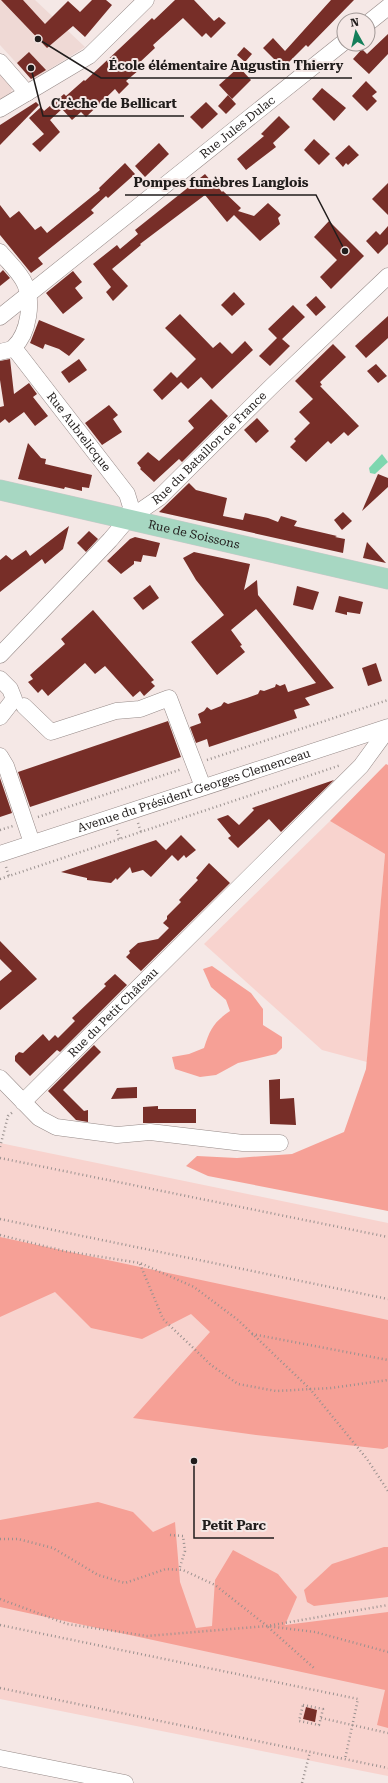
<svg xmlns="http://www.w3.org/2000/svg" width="388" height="1783" font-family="'Roboto Serif',serif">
	<rect width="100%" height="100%" fill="#f5e8e6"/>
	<!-- built -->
	<g fill="#efd9d5">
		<polygon points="0,0 35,0 85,47 32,80 0,45"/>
		<polygon points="0,75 12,88 11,93 0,100"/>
	</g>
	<!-- green -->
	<g fill="#f8d3ce">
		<polygon points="330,821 385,854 367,1062 322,1050 204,944"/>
		<polygon points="0,1143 388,1223 388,1776 0,1699"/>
	</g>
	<!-- forest -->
	<g fill="#f6a096">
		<polygon points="386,764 388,765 388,1211 208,1176 186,1166 197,1156 237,1158 292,1154 344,1132 366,1069 385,854 330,821"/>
		<path d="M212,966L251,993L263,1009V1025L282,1037V1048L276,1054L238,1063L216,1075L200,1077L175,1069L172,1057L189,1054L204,1048C210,1029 214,1022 230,1011L226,1000L211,987L203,969Z"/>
		<polygon points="0,1237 388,1320 388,1447 383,1449 256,1435 133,1418 210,1332 191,1314 142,1339 91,1328 55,1292 0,1317"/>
		<polygon points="98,1502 133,1512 153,1532 175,1522 180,1582 196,1628 212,1626 215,1580 233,1550 278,1574 297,1597 285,1625 388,1612 388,1728 377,1725 385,1690 0,1607 0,1520"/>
		<polygon points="384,1547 388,1547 388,1597 314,1606 307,1602 304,1590 332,1564"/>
	</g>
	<!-- water -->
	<polygon fill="#7ed7af" points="382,454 388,462 375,474 370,473 369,468"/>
	<!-- building -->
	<g fill="#772e28">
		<polygon points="1,0 23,0 45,24 68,1 80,12 92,0 106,0 112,5 85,37 73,26 47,48"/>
		<polygon points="175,0 194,0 214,21 219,17 226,23 211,38 206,33 202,37 183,18 153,45 155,48 139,63 136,67 139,70 126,81 129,84 119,94 115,89 86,117 81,112 72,120 62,109 50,120 60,132 40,152 32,144 44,134 29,118 41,107 44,111 64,94 66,96 84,80 85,81 152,18 154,20"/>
		<polygon points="331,0 354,0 308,47 306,45 283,68 263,48 273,38 285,51"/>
		<polygon points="388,34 388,54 369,74 353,59 362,49 367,54"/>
		<polygon points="244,47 252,54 245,62 237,55"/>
		<polygon points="29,52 46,70 31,79 17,63"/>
		<polygon points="239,67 251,80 232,99 219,85"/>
		<polygon points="366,81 377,92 372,96 377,101 367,111 352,96"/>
		<polygon points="322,88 346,108 334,121 312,99"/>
		<polygon points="228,95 236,104 226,114 218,106"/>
		<polygon points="36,102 39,105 0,145 0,125"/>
		<polygon points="206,102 218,114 202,129 190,117"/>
		<polygon points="279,116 290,127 273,143 276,147 246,170 237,159 264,136 261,134"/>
		<polygon points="314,139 330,154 319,165 304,150"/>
		<polygon points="159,143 169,154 145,177 135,166"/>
		<polygon points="349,145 359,155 348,165 346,163 343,167 335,158"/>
		<polygon points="125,163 135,174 108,198 106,196 91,210 94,213 38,258 43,264 31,273 0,235 0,205 10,218 19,211 35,230 41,226 47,233 100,190 99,188"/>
		<polygon points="205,174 217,188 218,187 222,192 223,191 241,208 238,211 254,216 268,203 281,215 278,218 280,224 260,241 234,215 227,222 205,195 140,244 141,245 112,269 128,286 113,301 106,292 111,287 93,264 117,245 120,249 138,234 135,230"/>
		<polygon points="388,183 388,215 372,199"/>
		<polygon points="329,221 364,256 331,289 320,277 337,260 314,237"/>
		<polygon points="388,226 388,244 378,254 366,241 376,231 380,235"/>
		<polygon points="3,270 10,278 0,286 0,273"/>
		<polygon points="73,271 82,282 75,288 83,298 63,314 46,293"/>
		<polygon points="234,292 245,304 232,316 221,305"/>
		<polygon points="316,296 326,307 316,316 306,305"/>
		<polygon points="293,305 305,317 282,339 290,346 270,366 259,356 277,338 268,329"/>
		<polygon points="180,314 213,348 220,342 232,354 245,341 253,350 212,389 201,377 188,389 181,382 162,400 153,390 171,372 177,378 196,359 165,328"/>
		<polygon points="388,316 388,338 366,358 355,346"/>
		<polygon points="39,320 85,339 69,356 59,349 45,344 43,349 30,343"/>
		<polygon points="333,344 346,357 320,382 322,385 320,386 359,426 348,436 344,432 331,444 328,441 306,462 290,447 296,441 294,439 310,423 299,412 313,399 295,381"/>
		<polygon points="10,359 14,394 29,383 37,394 33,397 48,416 35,426 24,412 9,423 5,419 0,423 0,407 4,406 0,380 0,361"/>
		<polygon points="79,359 87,370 69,383 61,372"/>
		<polygon points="376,364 387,376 378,383 367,371"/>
		<polygon points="211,399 228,416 182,462 179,459 154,482 140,469 141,468 137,463 148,452 159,461 194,428 188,421"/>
		<polygon points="109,405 118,415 113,419 122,432 102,445 85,423"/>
		<polygon points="257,418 269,431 256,443 244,430"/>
		<polygon points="28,443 41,458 46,459 45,464 92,475 89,488 82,487 82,491 65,487 64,489 18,479"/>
		<polygon points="378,474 388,478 388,487 362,511"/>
		<polygon points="189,483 196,490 227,498 223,516 243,520 245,513 268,518 278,522 281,516 297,521 294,526 337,536 335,537 345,539 343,553 159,512"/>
		<polygon points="343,512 352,521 342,530 334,520"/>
		<polygon points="69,526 63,549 45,564 42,559 0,592 0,560 6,555 12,560 26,550 30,556"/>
		<polygon points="89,531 98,539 86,552 77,543"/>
		<polygon points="135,537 160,543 156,557 143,555 141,562 134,561 134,564 121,574 107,561 130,539"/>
		<polygon points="367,542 386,563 363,558"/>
		<polygon points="194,552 250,564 244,590 257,580 258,595 334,688 305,698 310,705 294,710 297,718 209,747 207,739 196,743 190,727 201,723 198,714 204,711 207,707 211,710 221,706 224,702 228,704 247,698 258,694 260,690 264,691 275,687 276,684 280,686 285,684 288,692 316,683 256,609 231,630 242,645 240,646 245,652 217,675 191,642 224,615 196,580 183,558"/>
		<polygon points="150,585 159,598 143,610 133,598"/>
		<polygon points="297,586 319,592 313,610 293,605"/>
		<polygon points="339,596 363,602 360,614 347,612 347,615 335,612"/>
		<polygon points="93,610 154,680 151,682 155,686 144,696 140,691 133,697 105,666 95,674 85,663 48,696 42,689 38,693 28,682 33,679 30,675 65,644 61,639"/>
		<polygon points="376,663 382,681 368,686 362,668"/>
		<polygon points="168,721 181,757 30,807 18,772"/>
		<polygon points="0,778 12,813 0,817"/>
		<polygon points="334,780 281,832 269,819 238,848 228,838 231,836 217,819 228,815 239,825 254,810 252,808"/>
		<polygon points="181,835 196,850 186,858 184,855 178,861 172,855 151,877 143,870 132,873 130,867 117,880 116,878 111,883 87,880 87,878 61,872 156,840 166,850"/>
		<polygon points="209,863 230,883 141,971 126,957 130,953 129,951 138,943 158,939 169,928 163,923 167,919 167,916 181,902 179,900 198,880 196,878"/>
		<polygon points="0,941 37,979 0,1010 0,981 12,971 0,959"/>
		<polygon points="115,974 127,985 60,1052 57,1050 30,1076 15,1061 15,1056 19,1052 23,1053 43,1034 49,1041 55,1035 58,1038 75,1021 72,1018 106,986 104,984"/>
		<polygon points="94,1045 101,1052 63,1090 84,1111 88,1110 88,1122 76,1120 48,1091"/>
		<polygon points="280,1079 280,1099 294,1098 296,1125 270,1124 269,1080"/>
		<polygon points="137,1087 137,1098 111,1099 117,1088"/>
		<polygon points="158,1106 158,1109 196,1109 196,1123 143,1123 143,1107"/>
		<polygon points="306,1707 317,1710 315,1722 303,1719"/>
	</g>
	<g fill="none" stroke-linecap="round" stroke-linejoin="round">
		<defs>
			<g id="minor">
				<polyline points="368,23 388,7"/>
				<polyline points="0,62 27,93"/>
				<polyline points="0,109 89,56 146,0"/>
				<path d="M0,252C8,262 20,272 25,284C33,301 29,333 14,347C11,350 4,351 0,352"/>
				<path id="s1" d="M0,317L344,42"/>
				<path id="s2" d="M14,348L127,494L131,507L127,520"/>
				<path id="s3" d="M0,655L110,540L127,520L159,498L272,386L388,276"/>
				<polyline points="0,679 10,689 14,699 0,717"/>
				<polyline points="24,706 51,732 116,711 140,709 169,698 203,787"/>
				<polyline points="0,756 6,766 32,843"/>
				<path id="s4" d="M0,854L388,727"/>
				<polyline points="0,1078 39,1118 56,1127 117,1135 150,1132 243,1143 280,1143"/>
				<path id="s5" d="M23,1102L361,766L388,729"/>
				<polyline points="0,1758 125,1783"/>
			</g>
			<g id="major">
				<path id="s6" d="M0,490L388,579"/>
			</g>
		</defs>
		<!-- minor casing -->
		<use href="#minor" stroke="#968a88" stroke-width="17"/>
		<!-- major casing -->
		<use href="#major" stroke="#cac9c9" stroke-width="21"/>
		<!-- path -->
		<g stroke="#9a918f" stroke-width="2.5" stroke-dasharray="1 3" stroke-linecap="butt">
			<polyline points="207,760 388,700"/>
			<polyline points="38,817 182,769"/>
			<polyline points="138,823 141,832"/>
			<polyline points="0,830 13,826"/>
			<polyline points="117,830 120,839"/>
			<polyline points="6,867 9,876"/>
			<polyline points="0,879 341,765"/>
			<polyline points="0,1147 8,1116 14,1111"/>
			<polyline points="0,1158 388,1237"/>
			<polyline points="0,1219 388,1299"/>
			<polyline points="0,1235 64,1251 140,1263 194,1287 238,1320 310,1389 367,1459 388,1491"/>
			<polyline points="140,1264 163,1319 211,1365 238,1384 276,1391 331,1388 388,1380"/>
			<polyline points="252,1334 388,1360"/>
			<polyline points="170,1535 183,1536 185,1551 179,1570"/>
			<polyline points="0,1539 18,1539 53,1548 98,1575 125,1583 166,1569 183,1570 215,1585 267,1626 315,1632 388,1652"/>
			<polyline points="0,1599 67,1624 147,1636 267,1626 388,1605"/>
			<polyline points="0,1625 358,1699 345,1759"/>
			<polyline points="268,1627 314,1668"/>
			<polyline points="0,1688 388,1768"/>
			<polygon points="303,1705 323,1709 319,1725 299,1721"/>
			<polyline points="321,1718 388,1733"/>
			<polyline points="302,1783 310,1752"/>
		</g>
		<!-- minor -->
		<use href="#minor" stroke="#fff" stroke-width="16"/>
		<!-- major -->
		<use href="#major" stroke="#a7d7c2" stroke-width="20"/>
	</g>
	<g text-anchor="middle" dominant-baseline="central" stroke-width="4" stroke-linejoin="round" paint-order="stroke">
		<!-- street labels -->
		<g font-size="12" fill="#211d1c" stroke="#f5e8e6">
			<text stroke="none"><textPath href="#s1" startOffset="304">Rue Jules Dulac</textPath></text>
			<text stroke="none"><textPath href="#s2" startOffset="106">Rue Aubrelicque</textPath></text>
			<text stroke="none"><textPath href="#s3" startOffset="295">Rue du Bataillon de France</textPath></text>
			<text stroke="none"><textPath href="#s6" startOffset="199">Rue de Soissons</textPath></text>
			<text stroke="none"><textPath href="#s4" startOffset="204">Avenue du Président Georges Clemenceau</textPath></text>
			<text stroke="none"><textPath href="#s5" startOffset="127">Rue du Petit Château</textPath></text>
		</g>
	</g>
	<!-- callouts -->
	<path fill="none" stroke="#211d1c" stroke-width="1.5" d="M38 39L101 78H352M31 68L43 116H184M345 251L316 195H125M194 1461L194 1538H274"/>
	<g fill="#211d1c" stroke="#f5e8e6" stroke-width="1.5">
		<circle cx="38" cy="39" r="4"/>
		<circle cx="31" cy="68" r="4"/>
		<circle cx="345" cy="251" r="4"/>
		<circle cx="194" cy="1461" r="4"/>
	</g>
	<g font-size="13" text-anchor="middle" font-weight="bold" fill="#211d1c" stroke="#f5e8e6" stroke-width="4" stroke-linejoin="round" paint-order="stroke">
		<text x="226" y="70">École élémentaire Augustin Thierry</text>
		<text x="114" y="108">Crèche de Bellicart</text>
		<text x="221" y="187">Pompes funèbres Langlois</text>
		<text x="234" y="1530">Petit Parc</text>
	</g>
	<!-- north arrow -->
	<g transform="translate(356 32) rotate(352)"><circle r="19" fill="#f5e8e6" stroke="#a09795"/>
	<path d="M0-3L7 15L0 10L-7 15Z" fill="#147f5a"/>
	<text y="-6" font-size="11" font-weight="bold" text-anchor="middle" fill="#211d1c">N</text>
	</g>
</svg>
